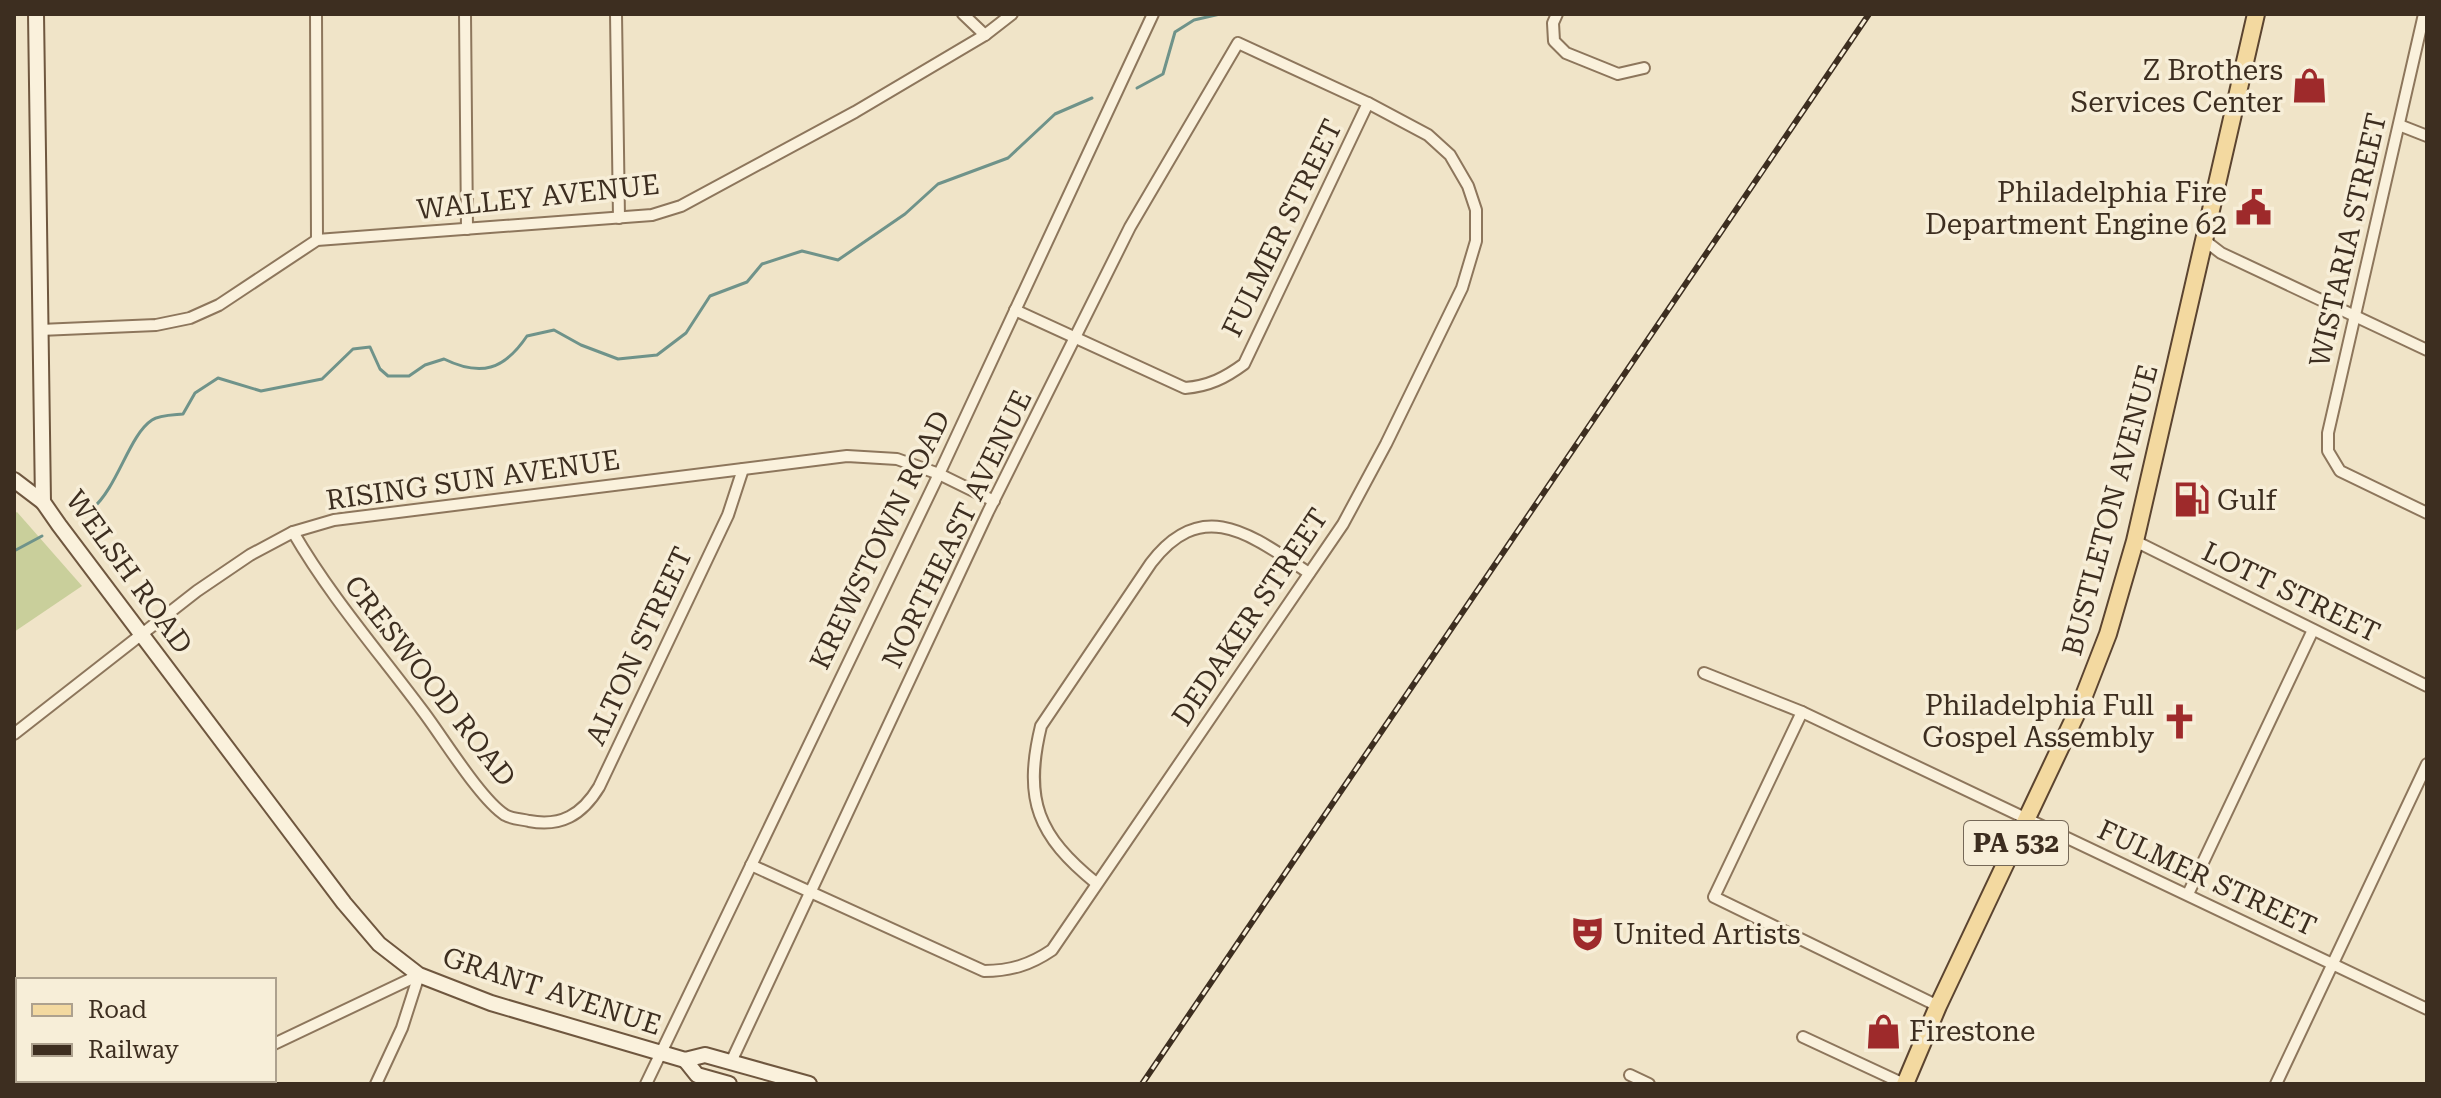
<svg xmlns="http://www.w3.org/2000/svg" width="2441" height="1098" font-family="'Roboto Serif',serif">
	<rect width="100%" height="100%" fill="#f0e4c8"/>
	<!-- green -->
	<polygon fill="#c9cf9b" points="17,512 82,586 14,632 14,514"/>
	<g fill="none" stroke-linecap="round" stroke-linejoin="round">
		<!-- stream -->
		<g stroke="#6f938a" stroke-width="3">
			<polyline points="1137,88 1163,74 1175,32 1194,20 1220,14"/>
			<path d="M92,509C118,487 129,435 152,420C159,415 173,415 183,414L195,393L218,378L261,391L322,379L353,349L370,347L380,369L388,376H409L425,365L444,359C481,377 504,370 527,336L554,330L581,345L618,359L657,355L686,333L710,296L747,282L762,264L802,251L838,260L905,214L938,184L1008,158L1055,114L1092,98"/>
			<polyline points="14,551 42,536"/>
		</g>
		<defs>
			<g id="street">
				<polyline points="316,14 317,240"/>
				<polyline points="465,14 467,229"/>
				<polyline points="616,14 619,218"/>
				<polyline points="963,14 985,35"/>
				<polyline points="1557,14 1553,23 1554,41 1566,53 1618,74 1644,68"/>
				<polyline points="2424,14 2328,433 2328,451 2340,471 2427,513"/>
				<polyline points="2399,125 2427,136"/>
				<polyline points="2204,240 2221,253 2427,350"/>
				<path d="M1015,310L1185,388C1209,386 1225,378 1244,364L1368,103"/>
				<polyline points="40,330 156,325 190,318 219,305 317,240 652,215 681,206 855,112 985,35 1012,14"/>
				<path d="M293,532C330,596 378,651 422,710C442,736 480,799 505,815C512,819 521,819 529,821C561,827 582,815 599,787L728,515L743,469"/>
				<polyline points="2135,541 2427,686"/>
				<polyline points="1704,673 1802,712 2427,1009"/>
				<polyline points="1802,712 1714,897 1938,1006"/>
				<polyline points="14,734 197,591 250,555 293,532 334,520 847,456 897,459 939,474 994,501"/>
				<path d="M1096,883C1038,836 1023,800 1041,726L1151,563C1203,495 1252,536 1309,573"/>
				<polyline points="2188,894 2313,630"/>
				<polyline points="1803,1037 1904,1084"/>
				<polyline points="274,1044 419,975"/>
				<path d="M731,1062L988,512L1130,227L1238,43L1368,103L1428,135L1450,155L1468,186L1476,210V241L1462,288L1386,444L1343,524L1052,950C1030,965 1010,971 984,971L751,865"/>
				<polyline points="1630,1075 1649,1084"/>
				<polyline points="197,1084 205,1080"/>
				<polyline points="376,1084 402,1028 419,975"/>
				<polyline points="646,1084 939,474 1153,14"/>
				<polyline points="2276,1084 2427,764"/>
			</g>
			<g id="secondary">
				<polyline points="36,14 43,502 59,525 344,903 379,944 419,975 491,1003 685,1060 705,1055 809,1084"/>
				<polyline points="14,480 43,502"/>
				<polyline points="685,1060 697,1075 729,1084"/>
			</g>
			<polyline id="primary" points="1905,1084 1938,1006 2080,706 2108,634 2135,541 2256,14"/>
		</defs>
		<!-- street casing -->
		<use href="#street" stroke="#8d765c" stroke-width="14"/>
		<!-- secondary casing -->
		<use href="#secondary" stroke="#6f573f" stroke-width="18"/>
		<!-- primary casing -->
		<use href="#primary" stroke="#5b4430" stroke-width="20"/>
		<!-- street -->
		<use href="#street" stroke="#faf1dc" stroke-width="10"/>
		<!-- secondary -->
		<use href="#secondary" stroke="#faf1dc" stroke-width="14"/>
		<!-- primary -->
		<use href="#primary" stroke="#f3d9a0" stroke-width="16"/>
		<defs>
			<polyline id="rail" points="1142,1084 1869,14"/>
		</defs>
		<!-- rail casing -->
		<use href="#rail" stroke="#3d2e20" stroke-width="6"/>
		<!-- rail -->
		<use href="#rail" stroke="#f7eed8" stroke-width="3" stroke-dasharray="9" stroke-linecap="butt"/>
	</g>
	<!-- icons -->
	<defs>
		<symbol id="shop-bare" viewBox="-9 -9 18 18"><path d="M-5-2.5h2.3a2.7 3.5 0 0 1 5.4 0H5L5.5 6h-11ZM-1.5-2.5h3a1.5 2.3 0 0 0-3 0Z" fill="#9e2a2b" stroke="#f7eed8" stroke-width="2.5" paint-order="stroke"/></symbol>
		<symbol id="civic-bare" viewBox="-9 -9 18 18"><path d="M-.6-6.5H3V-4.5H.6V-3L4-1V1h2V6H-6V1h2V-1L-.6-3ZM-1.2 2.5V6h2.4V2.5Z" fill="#9e2a2b" stroke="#f7eed8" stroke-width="2.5" paint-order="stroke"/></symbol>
		<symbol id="fuel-bare" viewBox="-9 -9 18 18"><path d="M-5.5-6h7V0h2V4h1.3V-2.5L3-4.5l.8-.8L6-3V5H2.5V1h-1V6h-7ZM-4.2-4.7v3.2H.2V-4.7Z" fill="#9e2a2b" stroke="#f7eed8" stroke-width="2.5" paint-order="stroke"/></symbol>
		<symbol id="church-bare" viewBox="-9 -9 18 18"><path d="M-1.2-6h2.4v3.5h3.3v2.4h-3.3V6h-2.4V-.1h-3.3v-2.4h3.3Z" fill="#9e2a2b" stroke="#f7eed8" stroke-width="2.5" paint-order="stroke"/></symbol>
		<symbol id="theatre-bare" viewBox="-9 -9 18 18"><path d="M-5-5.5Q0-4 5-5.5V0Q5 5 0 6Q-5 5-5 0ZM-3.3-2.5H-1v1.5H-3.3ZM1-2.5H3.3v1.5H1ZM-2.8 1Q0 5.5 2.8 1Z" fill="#9e2a2b" stroke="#f7eed8" stroke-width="2.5" paint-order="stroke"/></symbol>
	</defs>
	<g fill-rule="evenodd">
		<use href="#shop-bare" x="2284" y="60" width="51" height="51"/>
		<use href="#civic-bare" x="2228" y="182" width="51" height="51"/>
		<use href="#fuel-bare" x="2166" y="474" width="51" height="51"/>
		<use href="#church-bare" x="2154" y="696" width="51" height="51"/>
		<use href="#theatre-bare" x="1562" y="908" width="51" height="51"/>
		<use href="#shop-bare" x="1858" y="1006" width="51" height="51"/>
	</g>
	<g text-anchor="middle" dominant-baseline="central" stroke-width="7" stroke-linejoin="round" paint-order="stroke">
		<!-- shield labels -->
		<rect fill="#f7eed8" stroke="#756857" stroke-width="2" x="1964" y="821" width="104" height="44" rx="6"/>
		<g font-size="26" font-weight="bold" fill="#3d2e20">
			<text x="2016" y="843">PA 532</text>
		</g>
		<!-- poi labels -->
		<g font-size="28" fill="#3d2e20" stroke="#f7eed8" text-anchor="end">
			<text x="2283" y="70">Z Brothers<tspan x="2283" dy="32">Services Center</tspan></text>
			<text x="2227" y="192">Philadelphia Fire<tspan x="2227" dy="32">Department Engine 62</tspan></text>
			<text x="2217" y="500" text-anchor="start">Gulf</text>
			<text x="2154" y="705">Philadelphia Full<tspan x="2154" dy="32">Gospel Assembly</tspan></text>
			<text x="1613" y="934" text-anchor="start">United Artists</text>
			<text x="1909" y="1031" text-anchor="start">Firestone</text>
		</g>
		<!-- street labels -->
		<g font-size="28" fill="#3d2e20" stroke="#f7eed8">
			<text transform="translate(538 197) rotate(-6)">WALLEY AVENUE</text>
			<text transform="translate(1282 228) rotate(-64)">FULMER STREET</text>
			<text transform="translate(2348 240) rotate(-77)">WISTARIA STREET</text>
			<text transform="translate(473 480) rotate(-8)">RISING SUN AVENUE</text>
			<text transform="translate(2110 510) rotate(-75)">BUSTLETON AVENUE</text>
			<text transform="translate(957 529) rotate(-64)">NORTHEAST AVENUE</text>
			<text transform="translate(880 540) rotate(-64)">KREWSTOWN ROAD</text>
			<text transform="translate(129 572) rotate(54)">WELSH ROAD</text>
			<text transform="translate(2291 592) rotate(26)">LOTT STREET</text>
			<text transform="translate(1250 617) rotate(-56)">DEDAKER STREET</text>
			<text transform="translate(639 646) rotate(-65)">ALTON STREET</text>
			<text transform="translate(430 681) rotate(52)">CRESWOOD ROAD</text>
			<text transform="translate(2207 878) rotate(25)">FULMER STREET</text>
			<text transform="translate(552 991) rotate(18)">GRANT AVENUE</text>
		</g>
	</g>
	<!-- border -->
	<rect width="2441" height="1098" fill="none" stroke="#3d2e20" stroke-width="32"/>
	<!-- legend -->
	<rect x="16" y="978" width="260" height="104" fill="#f7eed8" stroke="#ada18e" stroke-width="2"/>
	<rect x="32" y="1004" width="40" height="12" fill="#f3d9a0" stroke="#ada18e" stroke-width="2"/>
	<text x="88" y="1018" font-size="24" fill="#3d2e20">Road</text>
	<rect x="32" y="1044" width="40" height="12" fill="#3d2e20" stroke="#ada18e" stroke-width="2"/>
	<text x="88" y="1058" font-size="24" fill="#3d2e20">Railway</text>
</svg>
